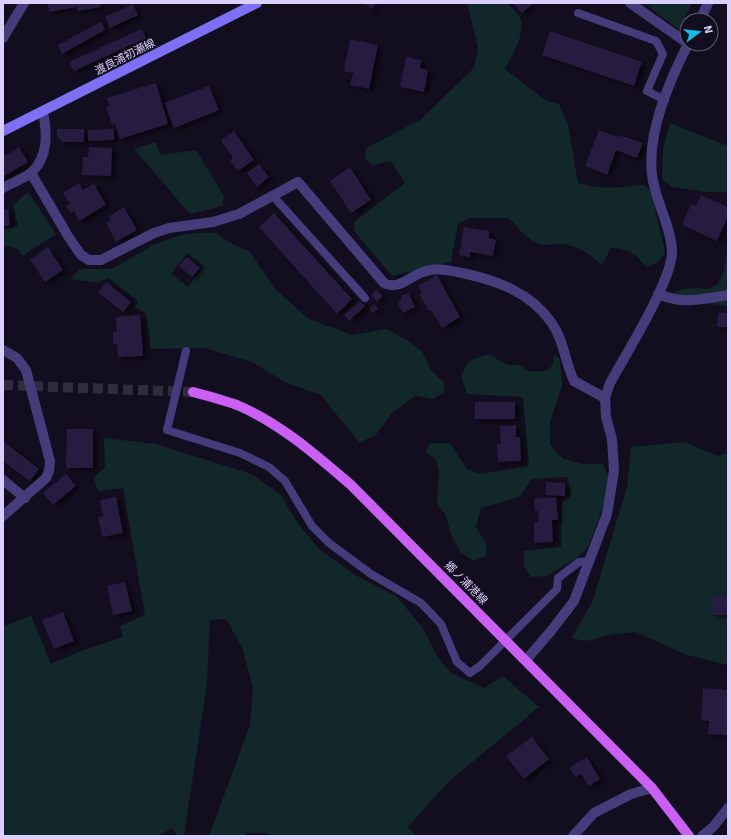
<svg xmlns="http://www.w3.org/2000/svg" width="731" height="839" font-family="Signika,'Noto Sans JP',sans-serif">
	<defs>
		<filter id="shadow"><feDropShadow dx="4.5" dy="2.5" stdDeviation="2" flood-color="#0009"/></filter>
	</defs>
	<rect width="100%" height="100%" fill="#130e1f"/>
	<!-- green -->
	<g fill="#122729" fill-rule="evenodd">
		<path d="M467,3H507C512,8 520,14 521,21C524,37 512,55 505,69L545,100L559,104L568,124L578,183C599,190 623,187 644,185L651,191L665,252L660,260L647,268C636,254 629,249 611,248L602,265C590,254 577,245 561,244C554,243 546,247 539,244C526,239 518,228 509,218H470L458,224L451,262L392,276L355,232L354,222L405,183L391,161L373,165L365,159L366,148L420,120L474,68L478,48Z"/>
		<polygon points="644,3 692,3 679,30"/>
		<polygon points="670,123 728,146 728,192 705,192 672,187 662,179 663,149"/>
		<polygon points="155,142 161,155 196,150 224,196 222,206 190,214 134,149"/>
		<polygon points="28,192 56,234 22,256 18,249 3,245 3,230 18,226 13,205"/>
		<path d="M198,233H216L234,245L249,251L276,290L309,319L352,335L387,329L408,341L422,351L430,369L444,383V392L433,399L415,396L392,413L375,436L359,442L321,395L285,382L252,362L205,348L151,349L146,313L135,307L138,301L109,278L97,283L70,279L80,269H112L153,245L180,235ZM187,253L204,266L188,287L171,274Z"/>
		<polygon points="728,244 728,306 710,304 700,297 684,296 673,292 690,288 709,289 718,284 724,271"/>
		<polygon points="488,354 508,365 519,365 528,371 546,371 553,365 554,354 560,359 562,386 550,422 550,445 563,459 584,464 603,464 608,475 605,502 588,547 577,558 547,576 531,577 524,567 524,551 561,547 562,502 571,496 568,477 532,479 519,497 481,508 476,527 486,543 487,555 474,561 460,552 451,534 445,514 437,503 439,470 435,458 425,452 431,443 450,443 467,469 481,474 529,466 523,397 467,394 461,375 469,361"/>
		<polygon points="104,438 156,444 251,474 280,494 299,525 319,549 355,575 396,596 422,627 437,656 451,673 484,688 503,676 539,707 448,782 408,827 416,836 275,836 263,833 247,833 244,836 209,836 250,725 253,688 242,647 226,619 210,620 207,684 184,835 177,836 172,828 158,836 3,836 3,627 31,615 51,664 78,652 123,637 120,626 145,615 123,488 98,491 94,478 105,467"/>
		<polygon points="685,442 717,456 728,453 728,665 687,655 636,632 613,634 585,641 572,638 593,600 627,487 631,447"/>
	</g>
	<!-- building -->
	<g fill="#261c3f" filter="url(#shadow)">
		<polygon points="48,3 100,3 101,7 77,11 77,7 49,12"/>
		<polygon points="364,3 376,3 372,9"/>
		<polygon points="513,3 534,3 522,13"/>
		<polygon points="133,4 138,15 110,28 105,17"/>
		<polygon points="101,22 105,30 62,54 58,45"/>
		<polygon points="142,29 146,38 74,71 69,62"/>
		<polygon points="550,31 642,62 634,86 542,55"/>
		<polygon points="350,39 378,45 369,89 350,85 353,73 344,71"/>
		<polygon points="406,57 421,60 420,68 428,70 424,92 400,87"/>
		<polygon points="156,83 168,124 120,139 115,124 112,125 106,107 110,106 107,98"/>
		<polygon points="209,86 219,110 174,128 165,103"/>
		<polygon points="57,129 84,129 84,142 62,142 57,136"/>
		<polygon points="114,129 114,140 88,141 88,130"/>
		<polygon points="599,130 618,137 619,135 643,143 637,158 616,150 607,175 585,166"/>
		<polygon points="234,131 254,160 238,171 230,160 233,158 221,140"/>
		<polygon points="19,147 28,162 3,177 3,157"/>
		<polygon points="89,147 112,148 111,176 82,175 83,157 88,157"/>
		<polygon points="259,164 269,177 257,187 247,173"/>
		<polygon points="350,167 371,200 351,213 330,181"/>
		<polygon points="79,183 83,190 94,184 106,205 79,221 74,211 71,213 66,206 70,204 63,193"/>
		<polygon points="701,195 728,207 728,216 717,241 682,225 691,204 696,206"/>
		<polygon points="124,207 137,230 116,242 106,223 111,220 109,216"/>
		<polygon points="8,209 10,225 3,226 3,210"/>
		<polygon points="274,213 352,299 337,314 259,227"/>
		<polygon points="464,227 489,231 489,238 496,240 493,256 470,252 470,257 459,255"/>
		<polygon points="48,247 63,270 45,282 30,260"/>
		<polygon points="187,257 200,268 192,277 179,266"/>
		<polygon points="437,275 460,317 442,328 431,310 429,311 419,294 422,292 418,286"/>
		<polygon points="106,282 131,302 123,312 98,293"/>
		<polygon points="376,290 383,296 377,302 371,295"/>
		<polygon points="408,293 415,307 403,313 397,302 402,299 401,296"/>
		<polygon points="360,301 365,306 349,321 344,315"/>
		<polygon points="374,304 378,309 373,313 369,309"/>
		<polygon points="718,313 728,313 728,327 717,327"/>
		<polygon points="140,315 143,356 118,357 117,344 113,344 113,332 117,331 116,317"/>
		<rect x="475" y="402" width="40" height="17"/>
		<polygon points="516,425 516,437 520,437 521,461 498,462 497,444 501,444 500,426"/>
		<polygon points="67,429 93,429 93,468 66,468"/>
		<polygon points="3,441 39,469 30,481 3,461"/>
		<polygon points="66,474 76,486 53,505 43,493"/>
		<polygon points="546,482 565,483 565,496 546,495"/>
		<polygon points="116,497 123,533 102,537 98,517 103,516 100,500"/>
		<polygon points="556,497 558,520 552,520 553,542 534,543 534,523 539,522 538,511 535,511 534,499"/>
		<polygon points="125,582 132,611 113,615 107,586"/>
		<polygon points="711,595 728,596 728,615 711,615"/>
		<polygon points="63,612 74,641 54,649 42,620"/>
		<polygon points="703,688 728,690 728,735 708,734 709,721 701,720"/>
		<polygon points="532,737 549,759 524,779 506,756"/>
		<polygon points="587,757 600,779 589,786 581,774 575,777 569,768"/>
	</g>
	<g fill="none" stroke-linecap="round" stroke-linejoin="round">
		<!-- primary-tunnel -->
		<polyline stroke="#312b40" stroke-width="10" stroke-dasharray="10 5" stroke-linecap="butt" points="3,385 193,392"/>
		<!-- service -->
		<g stroke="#453d7b" stroke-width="8">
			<polyline points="578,13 656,41 663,54 647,91 665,100"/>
			<polyline points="273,196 365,298"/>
			<polyline points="186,351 167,430 240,453 269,467 285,481 312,526 329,543 371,574 421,603 441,624 457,662 470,673 480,666 557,589 558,578 579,562 590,561"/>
		</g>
		<!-- minor -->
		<g stroke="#453d7b" stroke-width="10">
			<polyline points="630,3 687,43"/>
			<polyline points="700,20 708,3"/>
			<polyline points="3,38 24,3"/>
			<path d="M31,173L68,236L81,255L89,260H101L154,233L169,228L213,222L239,214L298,182L384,283C398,291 410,276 423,272C436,267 448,270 462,273C496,280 530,292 551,322C564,340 565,362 574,381L605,398"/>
			<path d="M3,188C11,183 23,179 31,173C49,157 47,132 43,112"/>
			<path d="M658,294C685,305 701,299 728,295"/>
			<polyline points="3,350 17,358 26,370 50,461 49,471 46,478 3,516"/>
			<polyline points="3,480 25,498"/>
			<path d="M526,660L551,631L574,601L607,514L614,471L612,439L606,417L605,398L610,383C625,356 673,279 672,251C671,225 655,201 652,175C647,132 669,82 688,44"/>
			<polyline points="573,836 594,813 631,794 652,788"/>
			<polyline points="702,836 713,827 728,808"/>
		</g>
		<!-- secondary -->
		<polyline stroke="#7f6ff4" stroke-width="10" points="3,131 257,3"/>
		<!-- primary -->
		<path stroke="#ca60f3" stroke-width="10" d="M193,392C208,396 223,400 237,405C280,423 316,455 351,485L652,788L689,836"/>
	</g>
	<g text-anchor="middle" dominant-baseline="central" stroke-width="3.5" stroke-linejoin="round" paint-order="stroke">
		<!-- street labels -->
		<g font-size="11" fill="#dad0fb" stroke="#130e1f">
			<text transform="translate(125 57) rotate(-27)">渡良浦初瀬線</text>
			<text transform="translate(466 583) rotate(45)">郷ノ浦港線</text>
		</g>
	</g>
	<!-- border -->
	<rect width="731" height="839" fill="none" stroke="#dad0fb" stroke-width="8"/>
	<!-- north arrow -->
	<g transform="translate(699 32) rotate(75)"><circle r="19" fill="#130e1f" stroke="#635c77"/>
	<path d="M0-3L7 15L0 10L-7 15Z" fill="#12bce6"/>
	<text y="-6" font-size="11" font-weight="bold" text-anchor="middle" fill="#dad0fb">N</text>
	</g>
</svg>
